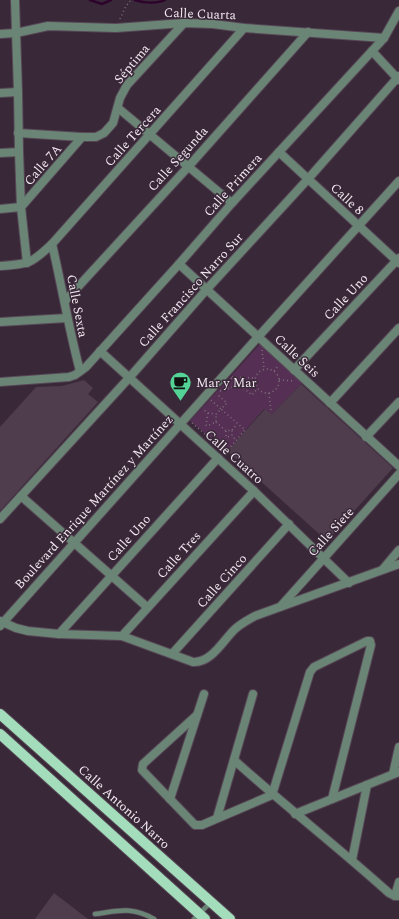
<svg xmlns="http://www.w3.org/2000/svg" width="399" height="919" font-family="Spectral,serif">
	<rect width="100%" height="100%" fill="#392838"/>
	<!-- green -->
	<polygon fill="#563054" points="260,344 303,382 272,414 264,409 227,451 190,421"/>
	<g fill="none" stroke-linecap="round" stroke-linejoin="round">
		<!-- stream -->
		<g stroke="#2e042d" stroke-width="2.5">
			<polyline points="90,0 102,4 111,0"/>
			<path d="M135,0C144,3 157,4 165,0"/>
		</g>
	</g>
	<!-- building -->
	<g fill="#4f3d4d">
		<polygon points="84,380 93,388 88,394 98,402 0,511 0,427 36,387 62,386"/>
		<polygon points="301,384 393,468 327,541 227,451 265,409 272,414"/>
		<polygon points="54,893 88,919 35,919"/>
	</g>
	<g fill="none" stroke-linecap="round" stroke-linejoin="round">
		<defs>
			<g id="service">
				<path d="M95,914C119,911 132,906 154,919"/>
				<polyline points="194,919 211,902"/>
			</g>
			<g id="minor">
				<polyline points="15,0 18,92 19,152 21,207 27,263"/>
				<polyline points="0,34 16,33 48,26 116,28 184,23 213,24 244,28 384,38"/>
				<polyline points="372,51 399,80"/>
				<polyline points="0,93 18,92"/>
				<polyline points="118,108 232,203"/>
				<polyline points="18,133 82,137 96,137 104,133 113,123 120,98 127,85 184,23"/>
				<polyline points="279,152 399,263"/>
				<polyline points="0,153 19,152"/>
				<polyline points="0,209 21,207 82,137"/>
				<path d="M52,244C62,287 69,330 80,371"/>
				<polyline points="179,264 399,466"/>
				<path d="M0,266C29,264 31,264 52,244L244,28"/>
				<polyline points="65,301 188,167 308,32"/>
				<polyline points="0,322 67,318"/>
				<polyline points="100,351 254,491 349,583"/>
				<polyline points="294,370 399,258"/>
				<polyline points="330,403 399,328"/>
				<polyline points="366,437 399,402"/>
				<polyline points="21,496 147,607"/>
				<polyline points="0,519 129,378 207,289 308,179 399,76"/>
				<polyline points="383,569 399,550"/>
				<polyline points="281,606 399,474"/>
				<path d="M0,621L16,628L28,631L59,634L122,636L193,662C211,663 222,642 234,630C240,624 248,620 255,616L399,564"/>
				<polyline points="59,634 218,458"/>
				<polyline points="122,636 254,491"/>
				<polyline points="172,654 289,524"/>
				<polyline points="197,715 143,764 142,770 195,825 202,825 272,795 310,672 314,667 367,641 370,641 371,645 332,799"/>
				<path d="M234,760C285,806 338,847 389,893L395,896H399"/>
				<polyline points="393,774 399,747"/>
				<polyline points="170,799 204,694"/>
				<polyline points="295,814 399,772"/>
				<polyline points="217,818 253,694"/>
				<polyline points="352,860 367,785"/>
				<polyline points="395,896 399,882"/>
			</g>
			<g id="tertiary">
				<polyline points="0,382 69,377 75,375 86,367 179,264 232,203 384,38 399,11"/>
				<polyline points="0,626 258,337 399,181"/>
			</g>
			<g id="primary">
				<polyline points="0,714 230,919"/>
				<polyline points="0,734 205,919"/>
			</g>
		</defs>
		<!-- service casing -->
		<use href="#service" stroke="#574756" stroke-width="6"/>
		<!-- minor casing -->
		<use href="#minor" stroke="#574756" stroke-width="10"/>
		<!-- tertiary casing -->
		<use href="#tertiary" stroke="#574756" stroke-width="10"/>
		<!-- primary casing -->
		<use href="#primary" stroke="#574756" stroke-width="12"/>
		<!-- path -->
		<g stroke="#7f707e" stroke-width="1.5" stroke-dasharray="1 3" stroke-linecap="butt">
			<polyline points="120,19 126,6 131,0"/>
			<polyline points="262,350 264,368"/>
			<circle cx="267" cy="381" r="12"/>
			<polyline points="274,371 279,365"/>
			<polyline points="232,377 255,378"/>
			<polyline points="231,378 252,395 257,389"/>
			<polyline points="279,380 295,381"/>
			<polyline points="220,391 239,385"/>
			<polyline points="269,393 271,411"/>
			<polyline points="211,400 221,409 227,403 218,395"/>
			<polyline points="208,413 206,425 207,426 216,422 216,414"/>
			<polyline points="216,422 226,431 232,430 232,436 236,440"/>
			<polyline points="192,423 226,452 245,430 221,409 216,414 208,413 204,410"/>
			<polyline points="232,430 237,424"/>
			<polyline points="226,431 226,437 232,436"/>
			<polyline points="219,446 226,437"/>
		</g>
		<!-- service -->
		<use href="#service" stroke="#6a8575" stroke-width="4.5"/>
		<!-- minor -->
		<use href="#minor" stroke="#6a8575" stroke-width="8"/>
		<!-- tertiary -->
		<use href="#tertiary" stroke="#6a8575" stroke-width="8"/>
		<!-- primary -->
		<use href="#primary" stroke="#a3ddbc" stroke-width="10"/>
	</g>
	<!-- icons -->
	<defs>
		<symbol id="cafe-pin" viewBox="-11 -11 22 30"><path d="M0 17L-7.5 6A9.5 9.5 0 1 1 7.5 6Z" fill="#54d396" stroke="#392838"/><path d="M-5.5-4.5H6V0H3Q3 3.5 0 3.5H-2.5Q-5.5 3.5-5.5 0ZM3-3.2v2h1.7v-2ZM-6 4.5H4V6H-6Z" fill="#111"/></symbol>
	</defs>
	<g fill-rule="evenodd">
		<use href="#cafe-pin" x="168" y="370" width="25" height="34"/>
	</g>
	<g text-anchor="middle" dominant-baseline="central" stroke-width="3" stroke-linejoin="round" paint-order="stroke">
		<!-- street labels -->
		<g font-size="13" fill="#f3e8f2" stroke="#392838">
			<text transform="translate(200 14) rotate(2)">Calle Cuarta</text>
			<text transform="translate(132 64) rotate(-50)">Séptima</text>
			<text transform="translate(133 136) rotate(-48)">Calle Tercera</text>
			<text transform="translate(178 159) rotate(-48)">Calle Segunda</text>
			<text transform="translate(43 165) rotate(-49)">Calle 7A</text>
			<text transform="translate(233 185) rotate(-48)">Calle Primera</text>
			<text transform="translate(347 199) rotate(43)">Calle 8</text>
			<text transform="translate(191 290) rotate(-48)">Calle Francisco Narro Sur</text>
			<text transform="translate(346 297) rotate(-47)">Calle Uno</text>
			<text transform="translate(77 306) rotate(79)">Calle Sexta</text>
			<text transform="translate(297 356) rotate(43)">Calle Seis</text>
			<text transform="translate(234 457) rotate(42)">Calle Cuatro</text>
			<text transform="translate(94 502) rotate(-48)">Boulevard Enrique Martínez y Martínez</text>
			<text transform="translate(331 532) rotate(-48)">Calle Siete</text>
			<text transform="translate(129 538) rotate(-48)">Calle Uno</text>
			<text transform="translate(179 555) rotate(-48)">Calle Tres</text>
			<text transform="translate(222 581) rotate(-48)">Calle Cinco</text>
			<text transform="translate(124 807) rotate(42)">Calle Antonio Narro</text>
		</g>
		<!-- poi labels -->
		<g font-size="13" fill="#f3e8f2" stroke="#392838" text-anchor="start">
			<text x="196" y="383">Mar y Mar</text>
		</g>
	</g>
</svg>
